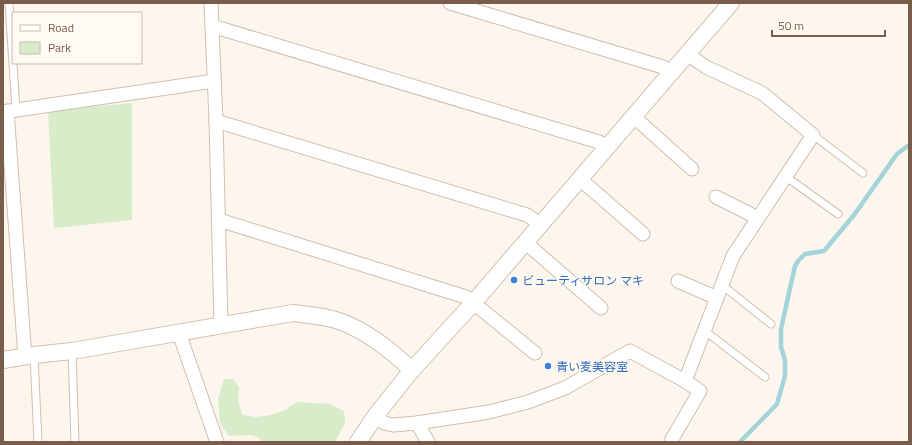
<svg xmlns="http://www.w3.org/2000/svg" width="912" height="445" font-family="'Titillium Web','Noto Sans JP',sans-serif">
	<rect width="100%" height="100%" fill="#fdf6ec"/>
	<!-- green -->
	<g fill="#d8ecc9">
		<polygon points="132,103 132,220 54,228 48,111"/>
		<polygon points="224,379 233,379 239,387 238,401 243,415 256,417 271,415 285,410 297,402 329,404 344,411 345,423 335,442 261,442 259,438 252,435 229,436 220,423 218,400"/>
	</g>
	<g fill="none" stroke-linecap="round" stroke-linejoin="round">
		<!-- stream -->
		<polyline stroke="#a5d3da" stroke-width="4.5" points="740,442 777,404 785,376 785,360 781,347 781,329 795,266 798,261 805,254 824,251 854,215 897,154 909,145"/>
		<defs>
			<g id="service">
				<polyline points="9,3 16,110"/>
				<polyline points="813,135 863,173"/>
				<polyline points="785,176 838,214"/>
				<polyline points="722,285 771,324"/>
				<polyline points="705,331 765,377"/>
				<polyline points="72,351 75,442"/>
				<polyline points="34,355 38,442"/>
			</g>
			<g id="minor">
				<polyline points="211,3 216,121 221,325"/>
				<polyline points="450,3 663,67 670,73"/>
				<polyline points="212,26 599,142 606,148"/>
				<polyline points="7,111 25,357"/>
				<polyline points="3,112 214,81"/>
				<polyline points="633,116 692,169"/>
				<polyline points="216,121 527,215 541,225"/>
				<polyline points="580,179 643,234"/>
				<polyline points="716,197 758,218"/>
				<polyline points="219,220 466,297 535,353"/>
				<polyline points="526,243 601,308"/>
				<polyline points="678,281 717,298"/>
				<polyline points="179,333 217,442"/>
				<polyline points="376,415 384,423 393,425 417,423 489,412 528,402 565,388 630,351 685,381 733,256 813,135 762,93 706,67 687,54"/>
				<polyline points="417,423 428,442"/>
				<polyline points="672,442 672,439 700,391 685,381"/>
			</g>
			<g id="tertiary">
				<path d="M3,360L34,355L72,351L293,313C308,315 325,316 339,321C367,331 390,350 412,370"/>
				<polyline points="358,442 376,415 412,370 474,302 731,3"/>
			</g>
		</defs>
		<!-- service casing -->
		<use href="#service" stroke="#d1beb0" stroke-width="9"/>
		<!-- minor casing -->
		<use href="#minor" stroke="#d1beb0" stroke-width="15"/>
		<!-- tertiary casing -->
		<use href="#tertiary" stroke="#d1beb0" stroke-width="18"/>
		<!-- service -->
		<use href="#service" stroke="#fff" stroke-width="7"/>
		<!-- minor -->
		<use href="#minor" stroke="#fff" stroke-width="13"/>
		<!-- tertiary -->
		<use href="#tertiary" stroke="#fff" stroke-width="16"/>
	</g>
	<!-- markers -->
	<g fill="#3f7fe0" stroke="#fffaf3" stroke-width="1.5">
		<circle cx="514" cy="280" r="4"/>
		<circle cx="548" cy="366" r="4"/>
	</g>
	<g text-anchor="middle" dominant-baseline="central" stroke-width="3" stroke-linejoin="round" paint-order="stroke">
		<!-- shop labels -->
		<g font-size="12" fill="#366cbe" stroke="#fffaf3" text-anchor="start">
			<text x="522" y="280">ビューティサロン マキ</text>
			<text x="556" y="366">青い麦美容室</text>
		</g>
	</g>
	<!-- border -->
	<rect width="912" height="445" fill="none" stroke="#7a5c4d" stroke-width="8"/>
	<!-- legend -->
	<rect x="12" y="12" width="130" height="52" fill="#fffaf3" stroke="#cabbb1"/>
	<rect x="20" y="25" width="20" height="6" fill="#ffffff" stroke="#cabbb1"/>
	<text x="48" y="32" font-size="12" fill="#7a5c4d">Road</text>
	<rect x="20" y="42" width="20" height="12" fill="#d8ecc9" stroke="#cabbb1"/>
	<text x="48" y="52" font-size="12" fill="#7a5c4d">Park</text>
	<!-- scale -->
	<path d="M772 30v6h113v-6" fill="none" stroke="#7a5c4d" stroke-width="2"/>
	<text x="778" y="30" font-size="12" fill="#7a5c4d" stroke="#fffaf3" stroke-width="3" paint-order="stroke">50 m</text>
</svg>
